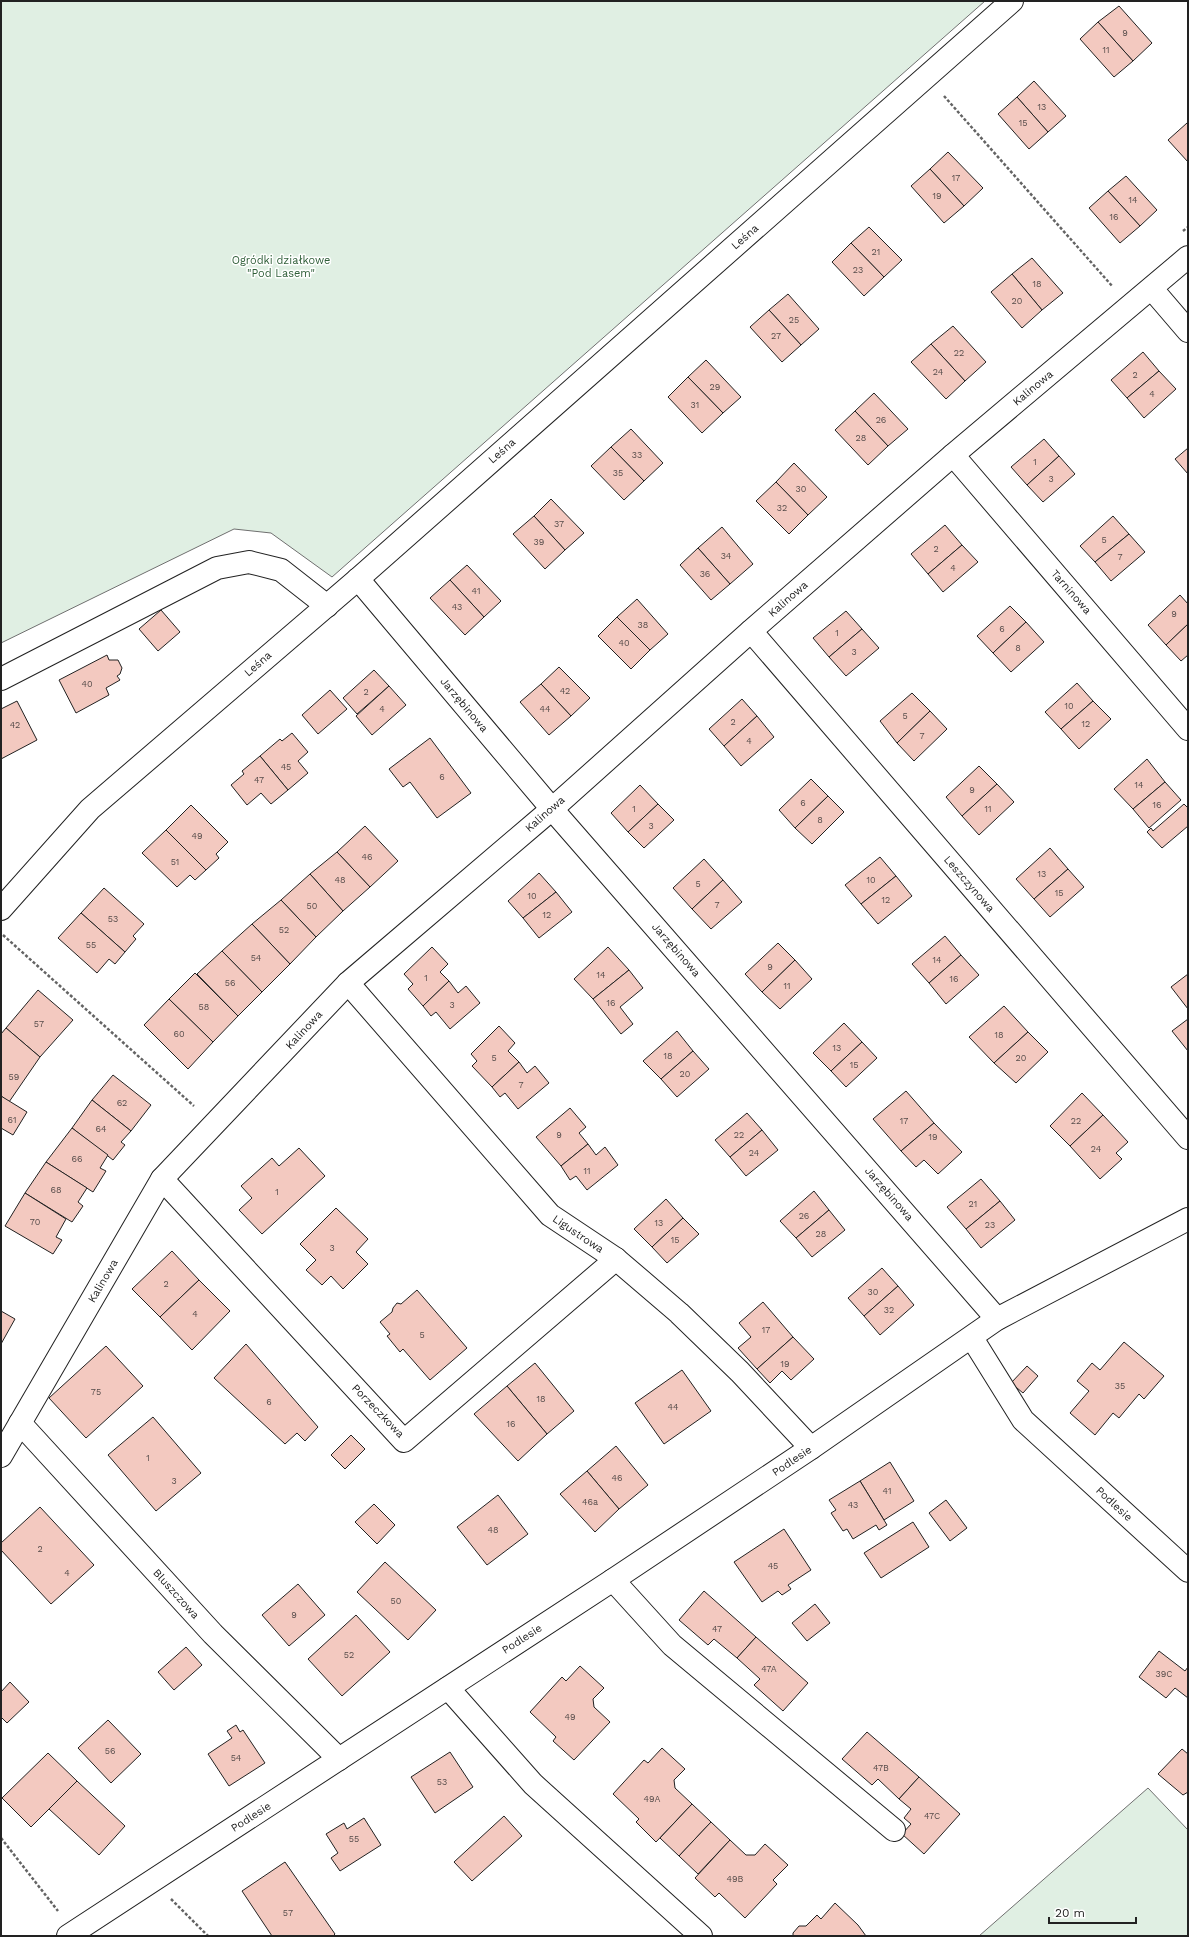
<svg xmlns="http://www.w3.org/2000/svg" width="1189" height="1937" font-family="'Work Sans',sans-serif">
	<rect width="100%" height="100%" fill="#fff"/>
	<!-- green -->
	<g fill="#e0efe3" stroke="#6f6f6f">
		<polygon points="1,1 985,1 332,577 271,533 234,529 1,643"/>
		<polygon points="1148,1788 1188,1830 1188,1936 979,1936"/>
	</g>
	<!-- building -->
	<g fill="#f3c9c0" stroke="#222">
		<polygon points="1119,6 1152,43 1133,61 1098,22"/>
		<polygon points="1098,22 1133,61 1114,77 1080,39"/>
		<polygon points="1034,81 1066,116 1048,132 1017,97"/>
		<polygon points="1017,97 1048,132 1029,149 998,114"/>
		<polygon points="1187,123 1188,124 1188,162 1168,140"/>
		<polygon points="948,152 983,188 964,206 930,169"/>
		<polygon points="930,169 964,206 944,223 911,186"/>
		<polygon points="1126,176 1157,210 1140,226 1108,191"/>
		<polygon points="1108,191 1140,226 1120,243 1089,208"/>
		<polygon points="869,227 902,260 884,277 851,243"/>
		<polygon points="851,243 884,277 864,296 832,262"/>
		<polygon points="1032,258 1063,293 1042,310 1012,274"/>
		<polygon points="1012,274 1042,310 1022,328 991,292"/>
		<polygon points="788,294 819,329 801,345 769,310"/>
		<polygon points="769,310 801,345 782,362 750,327"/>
		<polygon points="953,326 986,362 965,381 931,344"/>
		<polygon points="931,344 965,381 946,399 911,362"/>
		<polygon points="1143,352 1159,371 1127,398 1111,380"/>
		<polygon points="706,360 741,397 723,413 688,377"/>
		<polygon points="1159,371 1176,389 1144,418 1127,398"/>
		<polygon points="688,377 723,413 702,433 668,397"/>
		<polygon points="874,393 908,429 888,446 855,411"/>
		<polygon points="855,411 888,446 868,465 835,430"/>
		<polygon points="631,429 663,463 644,481 611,447"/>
		<polygon points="1044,439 1059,456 1027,485 1011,467"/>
		<polygon points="611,447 644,481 624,500 591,466"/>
		<polygon points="1188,448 1188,474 1175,459"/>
		<polygon points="1059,456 1075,474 1043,502 1027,485"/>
		<polygon points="794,463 827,497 808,515 776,482"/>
		<polygon points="776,482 808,515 789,534 756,501"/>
		<polygon points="551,499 584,533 565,550 534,516"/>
		<polygon points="534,516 565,550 545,569 513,534"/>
		<polygon points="1113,516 1129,534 1095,562 1080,546"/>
		<polygon points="945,525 962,545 928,574 911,554"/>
		<polygon points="722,527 753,564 730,584 698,548"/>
		<polygon points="1129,534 1145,552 1111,581 1095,562"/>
		<polygon points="962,545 978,562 943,592 928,574"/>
		<polygon points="698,548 730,584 711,600 680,565"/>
		<polygon points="467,565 501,601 484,617 450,580"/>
		<polygon points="450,580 484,617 465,635 430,598"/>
		<polygon points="1180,595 1188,604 1188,624 1166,645 1148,625"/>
		<polygon points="637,599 668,634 650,650 617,617"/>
		<polygon points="1010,606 1026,622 993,653 977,636"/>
		<polygon points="161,610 180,632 158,651 139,629"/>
		<polygon points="846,611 862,629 829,657 813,638"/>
		<polygon points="617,617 650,650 631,669 598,636"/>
		<polygon points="1026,622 1044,642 1011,672 993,653"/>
		<polygon points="1188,624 1188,655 1181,661 1166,645"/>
		<polygon points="862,629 879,648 846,676 829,657"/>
		<polygon points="107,655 109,660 118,660 122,668 120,674 117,676 120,680 106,688 109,695 76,713 59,680"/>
		<polygon points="559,667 590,698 571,716 541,684"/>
		<polygon points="374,670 389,686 357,714 343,698"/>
		<polygon points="1077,683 1093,701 1061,729 1045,712"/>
		<polygon points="541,684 571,716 549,735 520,702"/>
		<polygon points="389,686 406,705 372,735 356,716"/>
		<polygon points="330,690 347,709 318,734 302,715"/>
		<polygon points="912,693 930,711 897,743 880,721"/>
		<polygon points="742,699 757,716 724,746 709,729"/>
		<polygon points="17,701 37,740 1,759 1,709"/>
		<polygon points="1093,701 1111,719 1079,749 1061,729"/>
		<polygon points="930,711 947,729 914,761 897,743"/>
		<polygon points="757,716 774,737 741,766 724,746"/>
		<polygon points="292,733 308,752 298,761 308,773 288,790 260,756 280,739 282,741"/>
		<polygon points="430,738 471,793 437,818 410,782 403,787 389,769"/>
		<polygon points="260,756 288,790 271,804 261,793 247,805 231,785 244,774 242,771"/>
		<polygon points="1147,759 1165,782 1133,809 1114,789"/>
		<polygon points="979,766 997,784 962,816 946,797"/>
		<polygon points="811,779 828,796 795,828 779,810"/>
		<polygon points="1165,782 1181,800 1149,828 1133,809"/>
		<polygon points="997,784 1014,802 979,835 962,816"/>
		<polygon points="640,785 658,804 628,832 611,813"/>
		<polygon points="828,796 844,812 812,844 795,828"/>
		<polygon points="658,804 674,820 644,848 628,832"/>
		<polygon points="1184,804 1188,808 1188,826 1162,848 1147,832 1151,828 1153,831"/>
		<polygon points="191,805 228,842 216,854 219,858 206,870 166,830"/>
		<polygon points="365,826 398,861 370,887 337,852"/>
		<polygon points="166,830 206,870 195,880 190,875 177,887 142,853"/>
		<polygon points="1050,848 1068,869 1034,899 1016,879"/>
		<polygon points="337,852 370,887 343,911 310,874"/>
		<polygon points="880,857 896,876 861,904 845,885"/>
		<polygon points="704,859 723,880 692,909 673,888"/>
		<polygon points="1068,869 1084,887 1050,917 1034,899"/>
		<polygon points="539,873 556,892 523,918 508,901"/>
		<polygon points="310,874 343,911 316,937 281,900"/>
		<polygon points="896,876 912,896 878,924 861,904"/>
		<polygon points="723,880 742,902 711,929 692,909"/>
		<polygon points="104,888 144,924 133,936 136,939 125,952 81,913"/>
		<polygon points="556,892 572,912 539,938 523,918"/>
		<polygon points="281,900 316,937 290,964 252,924"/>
		<polygon points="81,913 125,952 115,964 109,959 97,973 58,938"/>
		<polygon points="252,924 290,964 262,992 222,951"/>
		<polygon points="945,936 961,955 929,983 912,964"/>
		<polygon points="778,943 795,960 762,992 745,974"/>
		<polygon points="432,947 448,964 440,972 449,981 423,1006 408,989 413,984 404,974"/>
		<polygon points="608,947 629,970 593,999 574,979"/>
		<polygon points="222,951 262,992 238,1016 197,974"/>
		<polygon points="961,955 979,975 946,1004 929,983"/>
		<polygon points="795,960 812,979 780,1009 762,992"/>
		<polygon points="629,970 643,988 620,1007 633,1024 621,1034 593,999"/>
		<polygon points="195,973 238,1016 213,1042 169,999"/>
		<polygon points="1188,974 1188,1009 1171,987"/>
		<polygon points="449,981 458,993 466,986 480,1003 450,1029 436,1012 431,1016 423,1006"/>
		<polygon points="38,990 73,1020 40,1057 6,1028"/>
		<polygon points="169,999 213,1042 188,1069 144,1025"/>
		<polygon points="1004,1006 1028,1032 994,1063 969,1037"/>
		<polygon points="1188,1019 1188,1051 1172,1031"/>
		<polygon points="844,1023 862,1042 831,1071 813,1053"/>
		<polygon points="499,1026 515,1043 508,1051 519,1062 492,1087 472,1066 477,1061 471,1054"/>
		<polygon points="6,1028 40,1057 9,1102 1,1096 1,1034"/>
		<polygon points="677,1031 693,1051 661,1079 643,1061"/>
		<polygon points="1028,1032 1048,1052 1016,1083 994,1063"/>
		<polygon points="862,1042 877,1058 846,1087 831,1071"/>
		<polygon points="693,1051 709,1069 677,1097 661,1079"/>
		<polygon points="519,1062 527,1073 535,1066 549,1083 518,1109 505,1093 500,1097 492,1087"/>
		<polygon points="113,1075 151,1105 131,1131 92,1100"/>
		<polygon points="906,1091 934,1123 901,1151 873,1119"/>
		<polygon points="1082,1093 1103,1115 1070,1146 1050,1126"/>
		<polygon points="1,1096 27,1112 13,1135 1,1128"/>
		<polygon points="92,1100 131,1131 121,1142 125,1145 113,1160 72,1128"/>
		<polygon points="570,1108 586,1127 579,1133 588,1144 561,1166 536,1137"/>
		<polygon points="747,1113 762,1130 730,1157 715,1140"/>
		<polygon points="1103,1115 1128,1142 1116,1153 1122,1159 1100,1179 1070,1146"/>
		<polygon points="934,1123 962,1152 938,1174 924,1160 916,1167 901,1151"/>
		<polygon points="72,1128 108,1155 100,1168 106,1171 93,1192 46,1162"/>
		<polygon points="762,1130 778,1150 746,1176 730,1157"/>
		<polygon points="588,1144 596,1155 605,1147 618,1165 587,1190 576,1176 570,1180 561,1166"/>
		<polygon points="299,1148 325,1176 262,1234 239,1210 252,1198 241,1186 272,1158 279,1166"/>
		<polygon points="46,1162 87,1188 78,1202 83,1206 72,1222 25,1193"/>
		<polygon points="981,1179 1000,1201 966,1229 947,1207"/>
		<polygon points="814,1191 829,1210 796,1238 780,1221"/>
		<polygon points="25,1193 66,1219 56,1237 62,1240 53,1254 5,1226"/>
		<polygon points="666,1199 683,1218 652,1247 634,1229"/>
		<polygon points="1000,1201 1015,1220 981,1248 966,1229"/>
		<polygon points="336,1208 368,1239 356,1252 368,1264 343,1289 331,1276 322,1285 306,1270 316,1260 300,1244"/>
		<polygon points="829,1210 845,1230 812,1257 796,1238"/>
		<polygon points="683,1218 699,1234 667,1263 652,1247"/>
		<polygon points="172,1251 199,1280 160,1317 132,1289"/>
		<polygon points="882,1268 898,1286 864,1316 848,1298"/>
		<polygon points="199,1280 230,1311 192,1350 160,1317"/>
		<polygon points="898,1286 914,1305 880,1335 864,1316"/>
		<polygon points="417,1290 467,1348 430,1380 403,1349 400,1352 387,1336 390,1334 380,1322 392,1312 393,1308 397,1303 401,1304"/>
		<polygon points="763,1302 793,1337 757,1369 738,1348 751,1337 739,1323"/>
		<polygon points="1,1311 15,1319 1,1344"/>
		<polygon points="793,1337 814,1359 791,1380 782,1371 770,1383 757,1369"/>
		<polygon points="1124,1342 1164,1376 1144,1399 1139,1394 1119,1418 1113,1413 1095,1435 1070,1413 1089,1391 1077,1381 1092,1363 1100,1370"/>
		<polygon points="246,1344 318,1427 305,1441 297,1433 285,1444 214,1378"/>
		<polygon points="106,1346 143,1386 86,1438 49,1398"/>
		<polygon points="535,1363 574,1411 547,1434 507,1386"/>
		<polygon points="1027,1366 1038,1376 1023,1393 1011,1383"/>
		<polygon points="682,1370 711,1411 664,1444 635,1403"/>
		<polygon points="507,1386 547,1434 518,1461 474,1414"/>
		<polygon points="153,1417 201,1473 156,1511 108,1455"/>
		<polygon points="351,1435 365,1449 345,1469 331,1455"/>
		<polygon points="616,1446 648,1485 619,1509 587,1471"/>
		<polygon points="890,1462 914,1501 884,1520 860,1481"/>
		<polygon points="587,1471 619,1509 595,1532 560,1494"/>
		<polygon points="860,1481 887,1525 879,1530 876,1525 853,1539 847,1529 843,1531 831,1513 836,1510 829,1500"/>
		<polygon points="498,1495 528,1534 487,1565 457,1527"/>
		<polygon points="946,1500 967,1528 950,1541 929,1513"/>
		<polygon points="374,1504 395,1525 377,1544 355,1522"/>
		<polygon points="40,1507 94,1565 51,1604 1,1550 1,1543"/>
		<polygon points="913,1522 929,1547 881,1578 864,1553"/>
		<polygon points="784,1529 811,1570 788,1585 791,1589 782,1595 778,1591 762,1602 734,1562"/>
		<polygon points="385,1562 436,1610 408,1640 357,1592"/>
		<polygon points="298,1584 325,1615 289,1646 262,1615"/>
		<polygon points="704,1591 756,1637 737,1658 714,1639 708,1645 679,1620"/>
		<polygon points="815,1604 830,1623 807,1641 792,1623"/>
		<polygon points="356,1615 390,1652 342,1696 308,1659"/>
		<polygon points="756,1637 808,1683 783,1711 754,1685 760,1679 737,1658"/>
		<polygon points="186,1647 202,1665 174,1690 158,1672"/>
		<polygon points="1159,1651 1185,1671 1188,1667 1188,1698 1175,1688 1166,1698 1139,1677"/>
		<polygon points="580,1666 604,1688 593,1699 594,1707 610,1722 574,1760 553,1741 556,1737 530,1712 562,1677 566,1681"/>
		<polygon points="10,1682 29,1702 7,1723 1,1717 1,1692"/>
		<polygon points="108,1720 141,1754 111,1783 78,1748"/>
		<polygon points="236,1725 240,1732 243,1730 265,1763 229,1786 208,1754 232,1738 227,1731"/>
		<polygon points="867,1732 919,1777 899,1799 878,1779 872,1785 842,1759"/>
		<polygon points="662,1748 685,1769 674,1780 675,1788 692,1804 656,1842 636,1822 639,1819 613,1794 644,1760 648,1763"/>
		<polygon points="1182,1749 1188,1754 1188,1792 1183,1795 1158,1774"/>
		<polygon points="450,1752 473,1787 435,1813 411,1777"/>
		<polygon points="48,1753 77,1781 31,1827 2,1798"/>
		<polygon points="919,1777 960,1814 924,1854 902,1834 911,1824 904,1818 911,1809 899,1799"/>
		<polygon points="77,1781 125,1826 99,1855 49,1809"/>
		<polygon points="692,1804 711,1822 679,1856 660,1838"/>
		<polygon points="504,1816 522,1836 472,1881 454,1862"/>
		<polygon points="364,1818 381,1845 340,1871 331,1858 338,1853 326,1834 344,1823 347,1829"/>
		<polygon points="711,1822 730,1840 698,1874 679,1856"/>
		<polygon points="730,1840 746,1855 755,1855 765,1844 788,1865 773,1880 777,1884 745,1918 719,1893 715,1897 695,1878"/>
		<polygon points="285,1862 335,1934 333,1936 272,1936 242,1891"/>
		<polygon points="835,1903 858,1925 866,1936 793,1936 793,1933 799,1926 806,1926 817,1915 821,1919"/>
	</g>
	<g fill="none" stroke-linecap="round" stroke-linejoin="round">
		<defs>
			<g id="minor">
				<polyline points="1152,289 1188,331"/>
				<polyline points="953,455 1188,729"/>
				<polyline points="358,579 552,809 997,1319"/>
				<polyline points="751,631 1188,1138"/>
				<polyline points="1,679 217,568 249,562 281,570 327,606"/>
				<polyline points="1,909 90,809 358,579 1012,1"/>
				<polyline points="348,983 550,1215 616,1259 679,1313 740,1372 811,1448"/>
				<polyline points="162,1179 404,1441 616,1259"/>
				<polyline points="972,1338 1023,1420 1188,1571"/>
				<polyline points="20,1423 213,1634 339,1759"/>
				<polyline points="1,1456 162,1179 348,983 552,809 751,631 953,455 1188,257"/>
				<polyline points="613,1580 672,1645 894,1830"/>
				<polyline points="448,1688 533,1784 701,1936"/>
				<polyline points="68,1936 613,1580 811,1448 997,1319 1188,1219"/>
			</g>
		</defs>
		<!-- minor casing -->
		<use href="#minor" stroke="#222" stroke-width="24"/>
		<!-- path -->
		<g stroke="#646464" stroke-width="2.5" stroke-dasharray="3 2" stroke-linecap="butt">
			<polyline points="944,96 1113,287"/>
			<polyline points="1183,231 1188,227"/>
			<polyline points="3,935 194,1106"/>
			<polyline points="1,1838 58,1911"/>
			<polyline points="171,1899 208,1936"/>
		</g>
		<!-- minor -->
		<use href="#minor" stroke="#fff" stroke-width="22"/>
	</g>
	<g text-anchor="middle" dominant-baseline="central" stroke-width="3" stroke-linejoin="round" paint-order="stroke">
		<!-- number labels -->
		<g font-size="9" fill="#564c4a">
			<text x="1125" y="33">9</text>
			<text x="1106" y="50">11</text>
			<text x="1042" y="107">13</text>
			<text x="1023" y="123">15</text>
			<text x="956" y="178">17</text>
			<text x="937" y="196">19</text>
			<text x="1133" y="200">14</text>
			<text x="1114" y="217">16</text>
			<text x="876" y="252">21</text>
			<text x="858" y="270">23</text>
			<text x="1037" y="284">18</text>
			<text x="1017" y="301">20</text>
			<text x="794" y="320">25</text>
			<text x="776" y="336">27</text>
			<text x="959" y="353">22</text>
			<text x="938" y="372">24</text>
			<text x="1135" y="375">2</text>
			<text x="715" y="387">29</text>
			<text x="1152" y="394">4</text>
			<text x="695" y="405">31</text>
			<text x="881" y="420">26</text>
			<text x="861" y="438">28</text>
			<text x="637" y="455">33</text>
			<text x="1035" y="462">1</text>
			<text x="618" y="473">35</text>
			<text x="1051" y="479">3</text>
			<text x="801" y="489">30</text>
			<text x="782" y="508">32</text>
			<text x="559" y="524">37</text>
			<text x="1104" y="540">5</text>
			<text x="539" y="542">39</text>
			<text x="936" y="549">2</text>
			<text x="726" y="556">34</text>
			<text x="1120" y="557">7</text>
			<text x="953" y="568">4</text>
			<text x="705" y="574">36</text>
			<text x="476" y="591">41</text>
			<text x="457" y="607">43</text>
			<text x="1174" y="614">9</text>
			<text x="643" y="625">38</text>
			<text x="1002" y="629">6</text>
			<text x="837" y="633">1</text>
			<text x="624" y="643">40</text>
			<text x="1018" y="648">8</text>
			<text x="854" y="652">3</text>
			<text x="87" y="684">40</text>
			<text x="565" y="691">42</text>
			<text x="366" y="692">2</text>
			<text x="1069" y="706">10</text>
			<text x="382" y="709">4</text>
			<text x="545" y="709">44</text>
			<text x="905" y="716">5</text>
			<text x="733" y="722">2</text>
			<text x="1086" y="724">12</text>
			<text x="15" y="725">42</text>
			<text x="922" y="736">7</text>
			<text x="749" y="741">4</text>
			<text x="286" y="767">45</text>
			<text x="442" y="777">6</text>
			<text x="259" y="780">47</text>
			<text x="1139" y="785">14</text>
			<text x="972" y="790">9</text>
			<text x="803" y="803">6</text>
			<text x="1157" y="805">16</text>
			<text x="634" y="809">1</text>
			<text x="988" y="809">11</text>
			<text x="820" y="820">8</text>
			<text x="651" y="826">3</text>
			<text x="197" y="836">49</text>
			<text x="367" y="857">46</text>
			<text x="175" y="862">51</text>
			<text x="1042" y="874">13</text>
			<text x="340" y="880">48</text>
			<text x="871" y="880">10</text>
			<text x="698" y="884">5</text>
			<text x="1059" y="893">15</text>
			<text x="532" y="896">10</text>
			<text x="886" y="900">12</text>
			<text x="717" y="905">7</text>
			<text x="312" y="906">50</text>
			<text x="547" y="915">12</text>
			<text x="113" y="919">53</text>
			<text x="284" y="930">52</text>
			<text x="91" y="945">55</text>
			<text x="256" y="958">54</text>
			<text x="937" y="960">14</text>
			<text x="770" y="967">9</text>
			<text x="601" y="975">14</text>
			<text x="426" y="978">1</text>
			<text x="954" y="979">16</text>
			<text x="230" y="983">56</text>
			<text x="787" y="986">11</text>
			<text x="611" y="1003">16</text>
			<text x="452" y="1005">3</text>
			<text x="204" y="1007">58</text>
			<text x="39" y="1024">57</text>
			<text x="179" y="1034">60</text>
			<text x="999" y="1035">18</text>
			<text x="837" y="1048">13</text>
			<text x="668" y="1056">18</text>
			<text x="494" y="1058">5</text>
			<text x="1021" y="1058">20</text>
			<text x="854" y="1065">15</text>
			<text x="685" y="1074">20</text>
			<text x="14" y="1077">59</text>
			<text x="521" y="1085">7</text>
			<text x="122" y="1103">62</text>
			<text x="12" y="1120">61</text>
			<text x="904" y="1121">17</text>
			<text x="1076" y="1121">22</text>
			<text x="101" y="1129">64</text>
			<text x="559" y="1135">9</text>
			<text x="739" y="1135">22</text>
			<text x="933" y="1137">19</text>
			<text x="1096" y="1149">24</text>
			<text x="754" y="1153">24</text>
			<text x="77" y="1159">66</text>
			<text x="587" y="1171">11</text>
			<text x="56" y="1190">68</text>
			<text x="277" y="1192">1</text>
			<text x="973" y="1204">21</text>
			<text x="804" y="1216">26</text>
			<text x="35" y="1222">70</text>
			<text x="659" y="1223">13</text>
			<text x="990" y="1225">23</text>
			<text x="821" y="1234">28</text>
			<text x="675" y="1240">15</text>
			<text x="332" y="1248">3</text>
			<text x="166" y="1284">2</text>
			<text x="873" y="1292">30</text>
			<text x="889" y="1310">32</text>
			<text x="195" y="1314">4</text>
			<text x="766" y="1330">17</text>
			<text x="422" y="1335">5</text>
			<text x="785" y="1364">19</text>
			<text x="1120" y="1386">35</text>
			<text x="96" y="1392">75</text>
			<text x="541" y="1399">18</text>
			<text x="269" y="1402">6</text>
			<text x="673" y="1407">44</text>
			<text x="511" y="1424">16</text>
			<text x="148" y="1458">1</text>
			<text x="617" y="1478">46</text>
			<text x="174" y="1481">3</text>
			<text x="887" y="1491">41</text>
			<text x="590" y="1502">46a</text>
			<text x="853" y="1505">43</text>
			<text x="493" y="1530">48</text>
			<text x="40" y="1549">2</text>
			<text x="773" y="1566">45</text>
			<text x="67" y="1573">4</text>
			<text x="396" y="1601">50</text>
			<text x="294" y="1615">9</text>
			<text x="717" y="1629">47</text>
			<text x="349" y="1655">52</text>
			<text x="769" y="1669">47A</text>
			<text x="1164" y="1674">39C</text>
			<text x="570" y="1717">49</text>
			<text x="110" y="1751">56</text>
			<text x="236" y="1758">54</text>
			<text x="881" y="1768">47B</text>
			<text x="442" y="1782">53</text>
			<text x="652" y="1799">49A</text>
			<text x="932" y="1816">47C</text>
			<text x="354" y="1839">55</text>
			<text x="735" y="1879">49B</text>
			<text x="288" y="1913">57</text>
		</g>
		<!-- street labels -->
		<g font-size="11" fill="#222" stroke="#fff">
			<text transform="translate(745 237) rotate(-41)">Leśna</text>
			<text transform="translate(1033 388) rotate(-40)">Kalinowa</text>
			<text transform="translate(502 451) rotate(-41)">Leśna</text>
			<text transform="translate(1071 592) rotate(49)">Tarninowa</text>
			<text transform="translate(788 599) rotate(-41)">Kalinowa</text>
			<text transform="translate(258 664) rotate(-41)">Leśna</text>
			<text transform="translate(464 705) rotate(50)">Jarzębinowa</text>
			<text transform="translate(545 814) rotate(-41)">Kalinowa</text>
			<text transform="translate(969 884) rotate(49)">Leszczynowa</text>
			<text transform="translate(676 950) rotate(49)">Jarzębinowa</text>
			<text transform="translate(304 1030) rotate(-47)">Kalinowa</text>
			<text transform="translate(889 1194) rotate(49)">Jarzębinowa</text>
			<text transform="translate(578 1234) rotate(34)">Ligustrowa</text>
			<text transform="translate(103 1281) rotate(-60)">Kalinowa</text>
			<text transform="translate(378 1411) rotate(46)">Porzeczkowa</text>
			<text transform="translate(792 1461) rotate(-34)">Podlesie</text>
			<text transform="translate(1114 1504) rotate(43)">Podlesie</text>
			<text transform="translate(176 1594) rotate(48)">Bluszczowa</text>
			<text transform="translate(522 1639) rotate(-33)">Podlesie</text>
			<text transform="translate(251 1817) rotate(-33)">Podlesie</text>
		</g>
		<!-- park labels -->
		<g font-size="11" fill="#2f5e38" stroke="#fff">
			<text x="281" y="260">Ogródki działkowe<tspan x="281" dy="13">"Pod Lasem"</tspan></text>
		</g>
	</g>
	<!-- border -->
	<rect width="1189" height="1937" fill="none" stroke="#222222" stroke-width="4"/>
	<!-- scale -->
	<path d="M1049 1917v6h87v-6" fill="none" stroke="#222222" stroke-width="2"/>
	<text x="1055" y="1917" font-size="12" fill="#222222" stroke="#ffffff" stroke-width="3" paint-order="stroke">20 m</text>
</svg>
